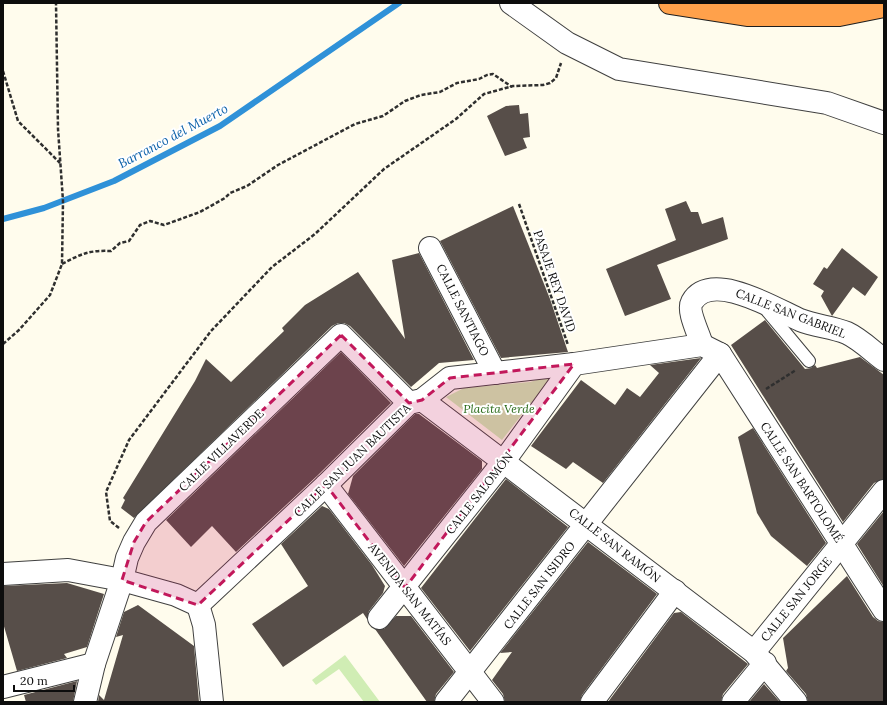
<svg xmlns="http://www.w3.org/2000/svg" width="887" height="705" font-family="Lora,serif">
	<rect width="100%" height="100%" fill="#fffced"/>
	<!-- green -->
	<g fill="#d0edb4">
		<polygon points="550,376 553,383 531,403 502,440 446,397 464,388 530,382"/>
		<polygon points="345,655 380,702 364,702 339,669 316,685 312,680"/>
	</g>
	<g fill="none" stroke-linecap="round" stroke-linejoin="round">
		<!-- stream -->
		<polyline stroke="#2f91d8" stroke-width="6" points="3,219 44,208 114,181 220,126 399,3"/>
	</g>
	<!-- building -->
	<g fill="#574e49">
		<polygon points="519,105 520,114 528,113 530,137 523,138 527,148 505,156 487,116 506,106"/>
		<polygon points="686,201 691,212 698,212 702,224 723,217 728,239 657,265 671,299 625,316 606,269 676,240 665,209"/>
		<polygon points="513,206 550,299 568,352 501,358 440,241"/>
		<polygon points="842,248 878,277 865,296 853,287 832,316 821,296 824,291 813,284 824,267 827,269"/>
		<polygon points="419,253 474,360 439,363 411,387 350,326 344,323 338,323 332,326 134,518 121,508 125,500 123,498 195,381 206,359 231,382 284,331 282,328 305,305 358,272 405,339 392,260"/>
		<polygon points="765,320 805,369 811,368 815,365 817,368 860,357 884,375 884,479 874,483 843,522 731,345"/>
		<polygon points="341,352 391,403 317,476 236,552 212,526 191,547 166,520"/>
		<polygon points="701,358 603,483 573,462 566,469 531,446 581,380 615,405 627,388 640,397 659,373 650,365"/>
		<polygon points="415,414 419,414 482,461 482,469 404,566 348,494 353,476"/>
		<polygon points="753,428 826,543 807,566 771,536 757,513 738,437"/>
		<polygon points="506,479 568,527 470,651 421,588"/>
		<polygon points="322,506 329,509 372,565 385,586 383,593 369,611 367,619 363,613 283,667 252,624 308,586 281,544"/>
		<polygon points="884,511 884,587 857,544"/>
		<polygon points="588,542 657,594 582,695 580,702 505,702 503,694 492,680 512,652 500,653"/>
		<polygon points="847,576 873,617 878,621 884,622 884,702 808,702 806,694 786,671 788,668 783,638"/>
		<polygon points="67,583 104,594 87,647 64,654 67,658 17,671 3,623 3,586"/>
		<polygon points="138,605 194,646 199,702 98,702 99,695 104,700 123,635 116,637 124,612"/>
		<polygon points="681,612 748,664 723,694 721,702 608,702 674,613"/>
		<polygon points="396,616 411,616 454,672 436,694 434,702 427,702 375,629 384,629"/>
		<polygon points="77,681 73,702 26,702 24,695"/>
		<polygon points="764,684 780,702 749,702"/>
	</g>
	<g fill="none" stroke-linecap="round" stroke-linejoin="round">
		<defs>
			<polyline id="service" points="764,307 809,361"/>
			<g id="minor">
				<polyline points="511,3 567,43 619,69 827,103 884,123"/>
				<polyline points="430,248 495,373"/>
				<path d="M702,345C699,334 687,311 692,302C711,269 777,310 800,320C815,326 832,327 847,333C860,339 872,351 884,360"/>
				<polyline points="422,400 754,652 796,702"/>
				<polyline points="326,485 493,702"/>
				<polyline points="3,574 68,570 122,580 176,595 198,605"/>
				<polyline points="198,605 326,485 409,403 422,400 450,378 574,364 702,345 720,354 884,610"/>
				<polyline points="198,605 204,625 212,702"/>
				<polyline points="379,618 504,461 574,364"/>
				<polyline points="754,652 884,491"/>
				<polyline points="3,687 94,664"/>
				<polyline points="85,702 94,664 122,580 127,558 134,542 146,522 341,335 409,403"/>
				<polyline points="446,702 720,354"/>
				<polyline points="592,702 675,591"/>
				<polyline points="733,702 765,663"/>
			</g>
			<polyline id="motorway" points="670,3 747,15 839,15 884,6"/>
		</defs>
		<!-- service casing -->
		<use href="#service" stroke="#404040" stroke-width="14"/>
		<!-- minor casing -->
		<use href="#minor" stroke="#404040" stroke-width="24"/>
		<!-- motorway casing -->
		<use href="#motorway" stroke="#1e1e1e" stroke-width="24"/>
		<!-- path -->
		<g stroke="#2f2f2f" stroke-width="2.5" stroke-dasharray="4 2" stroke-linecap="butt">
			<polyline points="3,71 18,121 60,163"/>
			<polyline points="519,204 568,345"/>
			<path d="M62,264C81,254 89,250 111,251L120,243L129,241L140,225L150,221L164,225L200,212L225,198L230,193L247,186L278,165L355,124L383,116L405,101L421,95L440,92L457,83L479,79L487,75L493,74L512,87"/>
			<polyline points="3,344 19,330 50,295 62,264 63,201 58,129 56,3"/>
			<polyline points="766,389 796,370"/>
			<polyline points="119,528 110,521 106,492 129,440 211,331 272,267 315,234 384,169 456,119 484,94 513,86 543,85 550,83 556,78 561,63"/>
		</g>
		<!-- service -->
		<use href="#service" stroke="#fff" stroke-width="12"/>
		<!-- minor -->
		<use href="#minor" stroke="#fff" stroke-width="22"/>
		<!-- motorway -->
		<use href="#motorway" stroke="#ffa14b" stroke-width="22"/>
	</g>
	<!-- marked area -->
	<path fill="#c2185b" fill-opacity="0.2" stroke="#c2185b" stroke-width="3" stroke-dasharray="8 5" stroke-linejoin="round" d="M341,335L409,403L422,400L450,378L574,364L405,588L326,485L198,605L122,580L134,542L146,522Z"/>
	<g text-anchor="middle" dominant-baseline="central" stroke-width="4" stroke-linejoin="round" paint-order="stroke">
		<!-- street labels -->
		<g font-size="12" fill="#0d0d0d" stroke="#fff">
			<text transform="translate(555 281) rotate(71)">PASAJE REY DAVID</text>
			<text transform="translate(463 310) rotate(63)">CALLE SANTIAGO</text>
			<text transform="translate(791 313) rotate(21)">CALLE SAN GABRIEL</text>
			<text transform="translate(221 450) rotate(-44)">CALLE VILLAVERDE</text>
			<text transform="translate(352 460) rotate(-44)">CALLE SAN JUAN BAUTISTA</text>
			<text transform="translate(802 482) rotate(57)">CALLE SAN BARTOLOMÉ</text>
			<text transform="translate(479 493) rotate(-52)">CALLE SALOMÓN</text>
			<text transform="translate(615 545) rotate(38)">CALLE SAN RAMÓN</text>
			<text transform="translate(539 585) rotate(-52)">CALLE SAN ISIDRO</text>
			<text transform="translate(410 594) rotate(52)">AVENIDA SAN MATÍAS</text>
			<text transform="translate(796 599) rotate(-51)">CALLE SAN JORGE</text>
		</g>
		<!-- park labels -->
		<g font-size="12" font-style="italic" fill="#286a18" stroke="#fff">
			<text x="499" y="408">Placita Verde</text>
		</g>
		<!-- water labels -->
		<g font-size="13" font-style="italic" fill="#0c61a9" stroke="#fff">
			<text transform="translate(173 136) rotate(-28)">Barranco del Muerto</text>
		</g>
	</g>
	<!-- border -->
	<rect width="887" height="705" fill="none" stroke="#0d0d0d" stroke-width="8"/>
	<!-- scale -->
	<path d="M14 685v6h60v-6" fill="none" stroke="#0d0d0d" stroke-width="2"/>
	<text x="20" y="685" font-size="12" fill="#0d0d0d" stroke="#ffffff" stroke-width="3" paint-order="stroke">20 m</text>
</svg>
